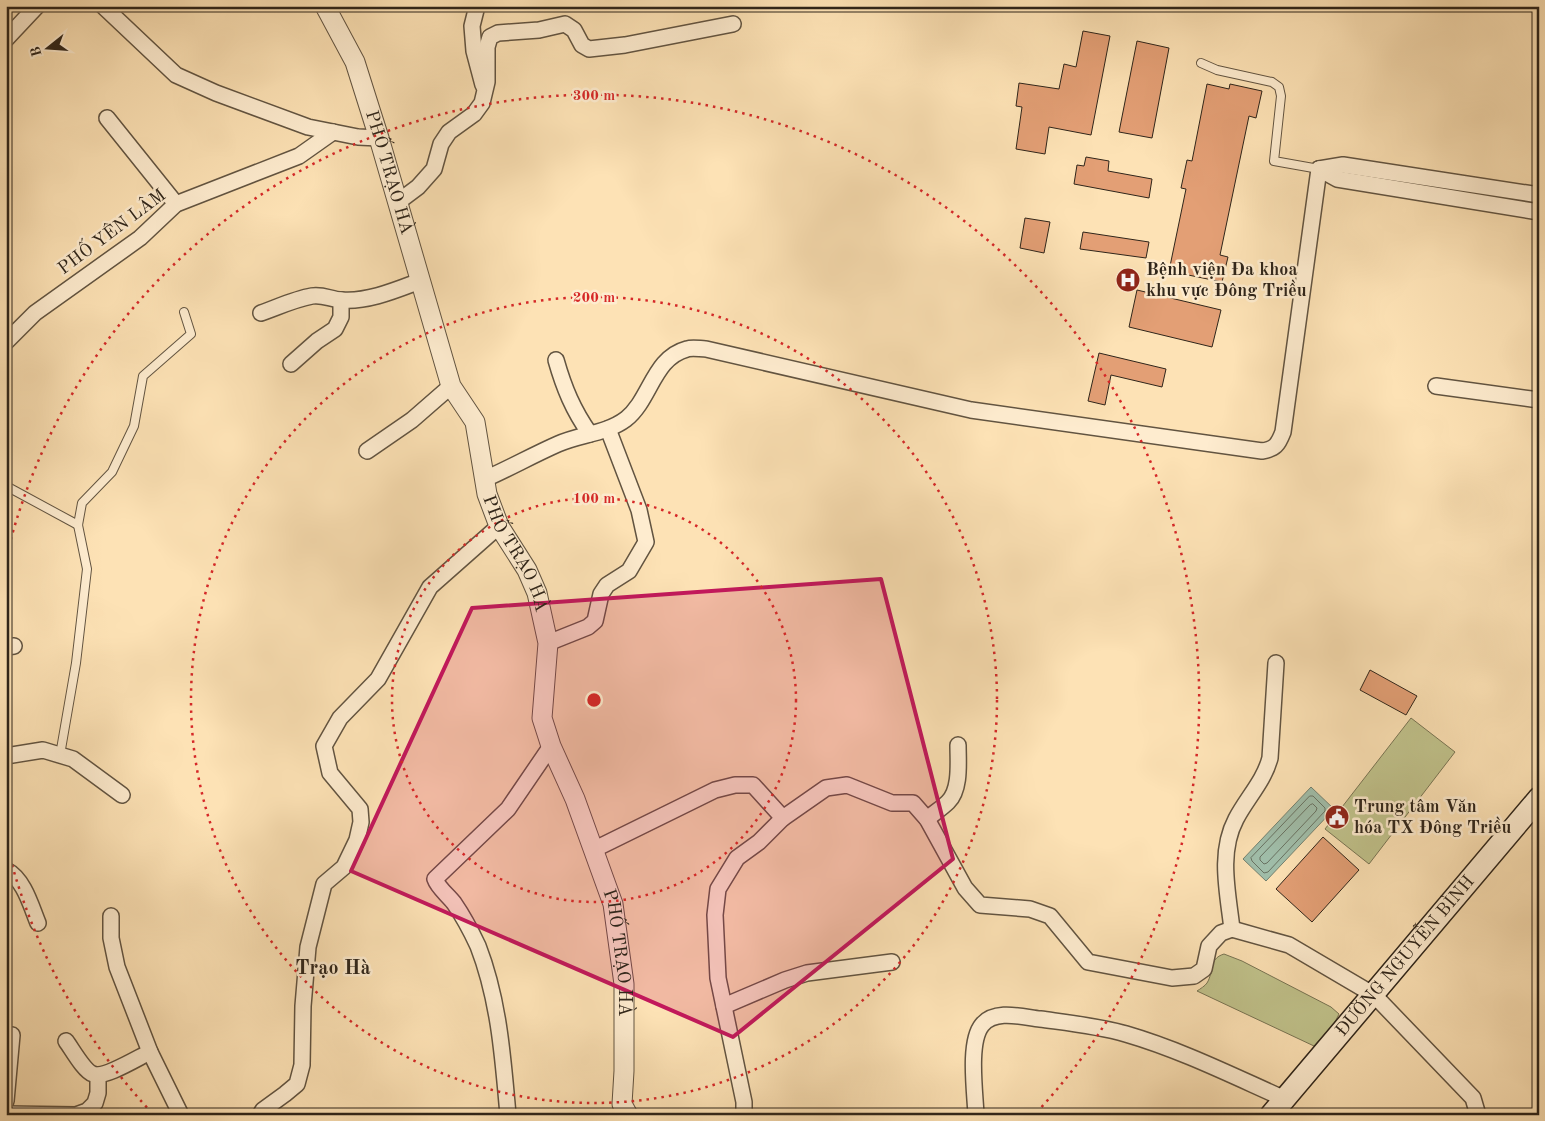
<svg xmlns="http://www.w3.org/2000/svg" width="1545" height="1121" font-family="'Old Standard TT',serif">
	<rect width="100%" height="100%" fill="#fde2b5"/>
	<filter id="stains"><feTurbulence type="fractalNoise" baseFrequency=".004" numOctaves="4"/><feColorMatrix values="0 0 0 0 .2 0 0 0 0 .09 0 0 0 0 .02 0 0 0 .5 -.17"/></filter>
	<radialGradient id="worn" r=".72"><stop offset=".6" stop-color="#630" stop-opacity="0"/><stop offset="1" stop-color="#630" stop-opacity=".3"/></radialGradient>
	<!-- green -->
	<g fill="#c1c38c" stroke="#787453">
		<polygon points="1411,718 1455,752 1369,864 1325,829"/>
		<path d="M1224,954L1242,961L1331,1007L1339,1014L1334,1024L1314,1046L1197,991C1200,989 1205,986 1207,983C1214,972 1208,959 1224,954Z"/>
	</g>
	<!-- water -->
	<polygon fill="#a0beaa" stroke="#738170" points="1311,787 1334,809 1266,881 1243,859"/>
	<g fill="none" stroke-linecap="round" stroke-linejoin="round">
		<!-- shore -->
		<g stroke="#687262" stroke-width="1">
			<polygon points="1310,796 1313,796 1325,808 1325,811 1268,872 1264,873 1252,861 1251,858"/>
			<polygon points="1313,804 1317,808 1316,811 1267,863 1264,864 1260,860 1260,857 1310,805"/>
		</g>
	</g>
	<!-- building -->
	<g fill="#e39f75" stroke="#2f251a">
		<polygon points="1083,31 1110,36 1091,135 1049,127 1045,154 1016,149 1022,107 1016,106 1019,83 1059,89 1064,64 1076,67"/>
		<polygon points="1137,41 1169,48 1152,138 1119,132"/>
		<polygon points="1207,84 1229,89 1230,84 1262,91 1256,118 1249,116 1220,255 1228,257 1222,282 1169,271 1186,189 1181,188 1187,160 1192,161"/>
		<polygon points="1086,157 1109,161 1108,171 1152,179 1149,198 1074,184 1077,165 1084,166"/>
		<polygon points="1025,218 1050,222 1044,253 1020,248"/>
		<polygon points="1083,232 1149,242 1146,258 1080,249"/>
		<polygon points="1137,290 1221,310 1212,347 1129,327"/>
		<polygon points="1099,353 1166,369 1162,387 1111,375 1105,405 1088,401"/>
		<polygon points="1370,670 1417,696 1406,715 1360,690"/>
		<polygon points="1323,837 1359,870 1312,922 1276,889"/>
	</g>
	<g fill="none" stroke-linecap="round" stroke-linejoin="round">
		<defs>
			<g id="service">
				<polyline points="1201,63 1217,70 1272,82 1279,87 1281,96 1274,161 1319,169"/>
				<polyline points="6,486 78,525"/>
				<polyline points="60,755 76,663 87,569 78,525 82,503 112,472 134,426 143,376 191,334 184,312"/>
			</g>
			<g id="minor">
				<polyline points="103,6 176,75 216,93 308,127 358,137 379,138"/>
				<polyline points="477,6 472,26 474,51 483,85"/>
				<polyline points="6,39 37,6"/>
				<polyline points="107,118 176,204"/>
				<polyline points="1319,169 1337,179 1539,212"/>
				<polyline points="1319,169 1343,165 1539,195"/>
				<polyline points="398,202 418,187 434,169 441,144 449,132 474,114 482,103 487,82 487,47 490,37 498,33 539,30 565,24 574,30 582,45 589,49 625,45 733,24"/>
				<path d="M261,313C278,307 295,299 312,296C323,294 332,300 342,300C368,302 396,290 420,281"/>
				<polyline points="6,342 35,313 140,238 176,204 299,156 333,132"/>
				<path d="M556,360C564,388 573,410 590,434"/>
				<polyline points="291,364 317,341 335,329 341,317 341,300"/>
				<polyline points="1436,386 1539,400"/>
				<polyline points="367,451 412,420 451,386"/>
				<path d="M485,479C510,468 533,455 558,444C580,434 606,434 626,419C651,399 653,358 687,349C693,347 700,349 706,349L971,410L1262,451C1275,449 1278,445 1283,432L1319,169"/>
				<polyline points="548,643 588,627 595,621 601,594 607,585 629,571 646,542 639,510 608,429"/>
				<polyline points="6,647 14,646"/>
				<polyline points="6,756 43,750 73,759 122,795"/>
				<path d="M927,819C934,813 942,808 948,802C961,789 958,762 958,745"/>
				<polyline points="593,850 715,790 735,785 753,785 783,818 826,788 847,785 892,803 913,803 927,819 965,888 980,905 1030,909 1050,916 1088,962 1172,978 1194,976 1204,969 1209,946 1221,933 1232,929 1289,945 1374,995 1473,1098 1478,1115"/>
				<path d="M6,870C24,879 31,906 38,923"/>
				<polyline points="111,916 111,938 117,967 150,1052 181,1115"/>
				<path d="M1232,929C1228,893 1218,853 1236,819C1247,798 1264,781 1270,758L1276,663"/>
				<polyline points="724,1006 785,980 807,973 892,962"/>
				<path d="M66,1041C72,1049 84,1071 93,1074C104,1079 139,1057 150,1052"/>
				<polyline points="6,1101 12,1035"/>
				<polyline points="6,1114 76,1115 87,1111 95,1103 98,1093 98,1075"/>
				<polyline points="260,1115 263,1110 285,1094 297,1084 302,1065 303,1006 308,947 324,884 344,867 357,840 361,822 360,809 330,773 324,746 340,718 378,679 430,587 499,526"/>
				<path d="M508,1115C503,1058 499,1000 478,946C471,931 463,916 454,903C448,895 438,888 435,879L508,809L551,746"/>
				<polyline points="744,1115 744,1102 718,978 715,915 718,889 737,858 759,842 783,818"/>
				<path d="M976,1115C975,1092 968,1042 982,1025C995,1009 1022,1017 1040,1019C1069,1023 1098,1026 1126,1034C1181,1050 1233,1076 1285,1099"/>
			</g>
			<g id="tertiary">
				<path id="s1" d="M325,6L355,62L379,138L451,386L475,422L487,494L499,526L527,570L537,593L548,643L542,718L551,746L575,799L613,904L624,984V1071L622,1104L628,1115"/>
			</g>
			<g id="secondary">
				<path id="s2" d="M1271,1115L1539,798"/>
			</g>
		</defs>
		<!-- service casing -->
		<use href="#service" stroke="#625441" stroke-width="10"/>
		<!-- minor casing -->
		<use href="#minor" stroke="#625441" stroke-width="18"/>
		<!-- tertiary casing -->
		<use href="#tertiary" stroke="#625441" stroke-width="21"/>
		<!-- secondary casing -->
		<use href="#secondary" stroke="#2f251a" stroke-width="24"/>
		<!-- service -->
		<use href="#service" stroke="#feeccf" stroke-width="8"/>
		<!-- minor -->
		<use href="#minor" stroke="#feeccf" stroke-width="15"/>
		<!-- tertiary -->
		<use href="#tertiary" stroke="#feeccf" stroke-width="19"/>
		<!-- secondary -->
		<use href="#secondary" stroke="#feeccf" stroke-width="21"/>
	</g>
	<!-- marked area -->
	<path fill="#c2185b" fill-opacity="0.2" stroke="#c2185b" stroke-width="4" stroke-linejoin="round" d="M881,579L953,859L733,1037L351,871L472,608Z"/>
	<!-- distance rings -->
	<g fill="none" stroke="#d62828" stroke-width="2.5" stroke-dasharray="2.5 5">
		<circle cx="594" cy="700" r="202"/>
		<circle cx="594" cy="700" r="403"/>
		<path d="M152 1113A605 605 0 0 1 7 846M7 554A605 605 0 1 1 1036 1113"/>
	</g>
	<!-- icons -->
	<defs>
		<symbol id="hospital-disc" viewBox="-11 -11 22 22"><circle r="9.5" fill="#8f2418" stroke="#feeccf"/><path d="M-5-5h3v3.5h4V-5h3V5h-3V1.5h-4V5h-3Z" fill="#fff"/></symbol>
		<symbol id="civic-disc" viewBox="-11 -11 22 22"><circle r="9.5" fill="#8f2418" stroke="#feeccf"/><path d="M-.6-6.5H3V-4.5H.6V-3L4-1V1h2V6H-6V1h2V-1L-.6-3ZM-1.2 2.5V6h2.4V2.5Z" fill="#fff"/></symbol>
	</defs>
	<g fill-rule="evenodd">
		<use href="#hospital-disc" x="1114" y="266" width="28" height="28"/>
		<use href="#civic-disc" x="1323" y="803" width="28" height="28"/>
	</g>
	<g text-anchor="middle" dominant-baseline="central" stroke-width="5" stroke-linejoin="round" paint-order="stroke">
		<!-- street labels -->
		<g font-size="18" fill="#2f251a" stroke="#feeccf">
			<text stroke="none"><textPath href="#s1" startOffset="179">PHỐ TRẠO HÀ</textPath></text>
			<text transform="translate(112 232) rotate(-37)">PHỐ YÊN LÂM</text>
			<text stroke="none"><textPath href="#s1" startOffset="584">PHỐ TRẠO HÀ</textPath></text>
			<text stroke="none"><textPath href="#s1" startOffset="1004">PHỐ TRẠO HÀ</textPath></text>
			<text stroke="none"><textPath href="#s2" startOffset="208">ĐƯỜNG NGUYỄN BÌNH</textPath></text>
		</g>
		<!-- poi labels -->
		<g font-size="18" font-weight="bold" fill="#2f251a" stroke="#feeccf" text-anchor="start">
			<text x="1146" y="270">Bệnh viện Đa khoa<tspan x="1146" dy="21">khu vực Đông Triều</tspan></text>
			<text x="1354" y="807">Trung tâm Văn<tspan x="1354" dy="21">hóa TX Đông Triều</tspan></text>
		</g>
		<!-- quarter labels -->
		<g font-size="20" font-weight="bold" fill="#2f251a" stroke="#feeccf">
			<text x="333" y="969">Trạo Hà</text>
		</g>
	</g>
	<circle cx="594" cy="700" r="8" fill="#d62828" stroke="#feeccf" stroke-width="2.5"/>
	<g font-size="15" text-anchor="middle" font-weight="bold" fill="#d62828" stroke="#feeccf" stroke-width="5" stroke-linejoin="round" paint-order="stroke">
		<text x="594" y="100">300 m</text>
		<text x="594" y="302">200 m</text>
		<text x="594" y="503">100 m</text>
	</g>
	<!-- margin -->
	<rect width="1545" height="1121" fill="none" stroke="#fde2b5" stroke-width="25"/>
	<rect x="8" y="8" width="1530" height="1106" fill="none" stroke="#2f251a" stroke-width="2.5"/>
	<rect x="12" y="12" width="1520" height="1096" fill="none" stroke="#2f251a"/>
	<!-- north arrow -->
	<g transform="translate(48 48) rotate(253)" stroke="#feeccf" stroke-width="4" paint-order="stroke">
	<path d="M0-4L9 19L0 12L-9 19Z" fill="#2f251a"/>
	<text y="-8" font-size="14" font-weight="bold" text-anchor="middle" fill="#2f251a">B</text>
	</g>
	<rect width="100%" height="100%" filter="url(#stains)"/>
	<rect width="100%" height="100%" fill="url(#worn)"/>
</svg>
